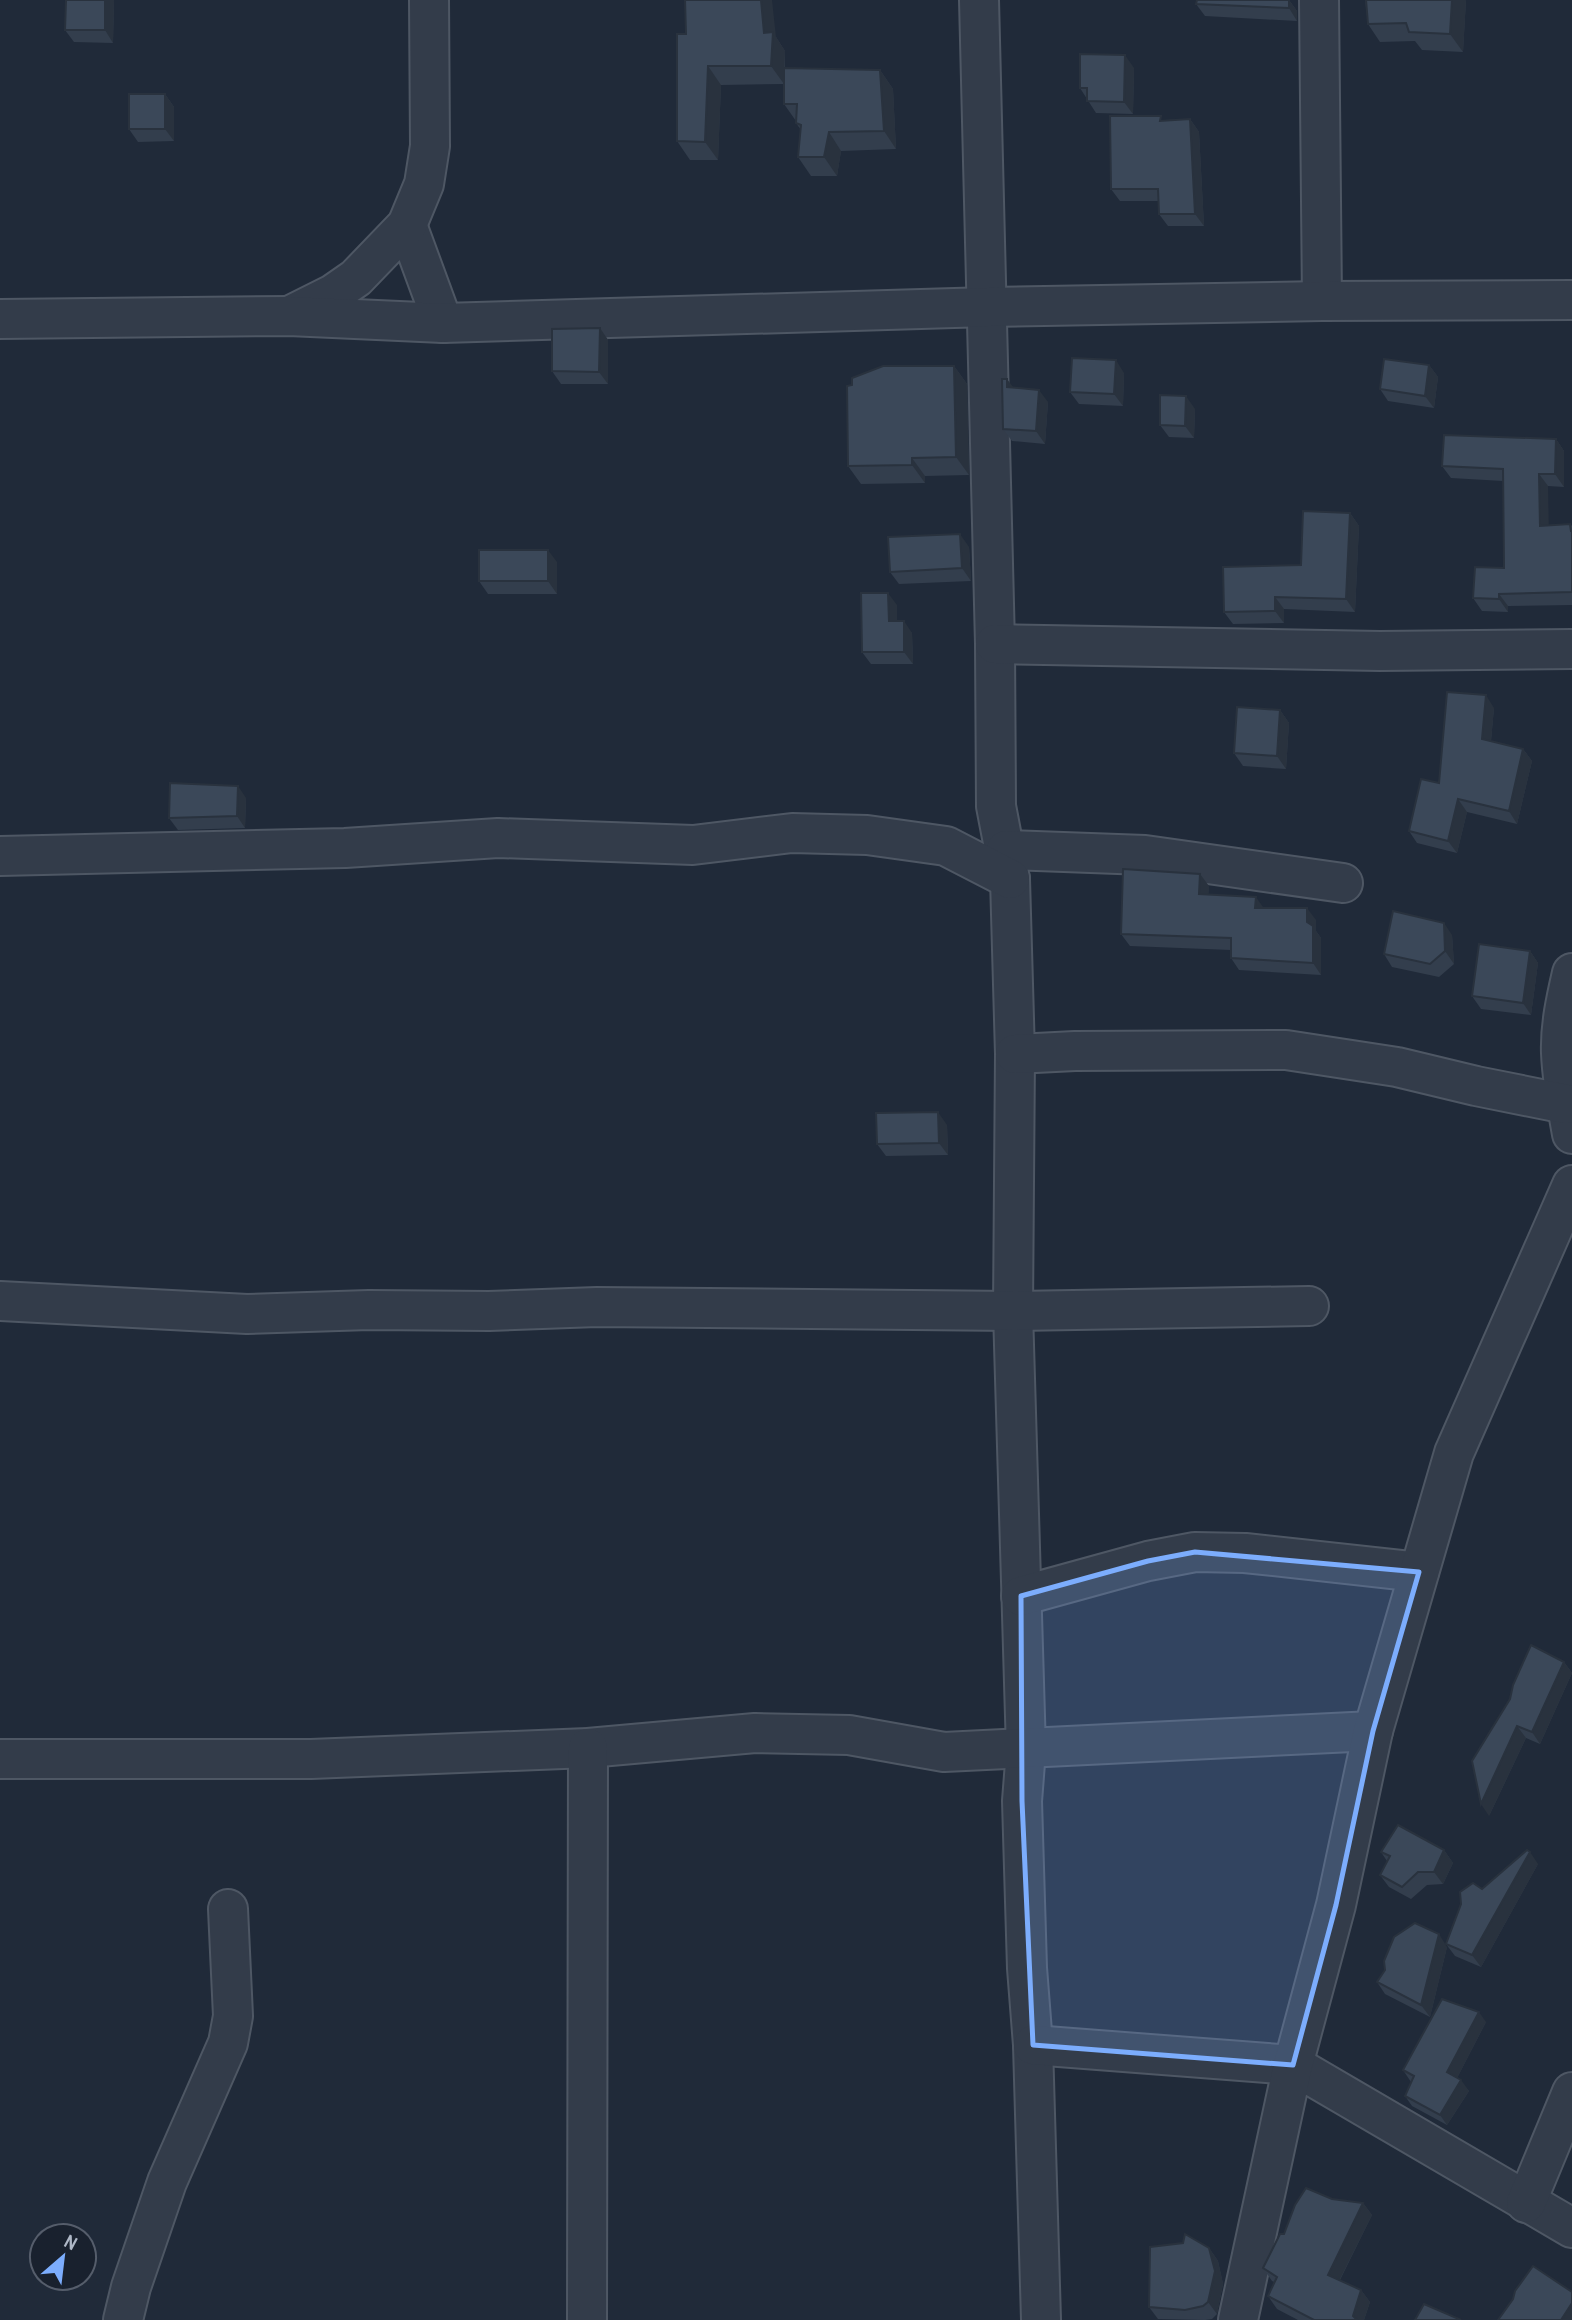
<svg xmlns="http://www.w3.org/2000/svg" width="1572" height="2320" font-family="'Archivo Narrow',sans-serif">
	<rect width="100%" height="100%" fill="#202a39"/>
	<g fill="none" stroke-linecap="round" stroke-linejoin="round">
		<defs>
			<g id="minor">
				<polyline points="979,0 995,644 996,806 1010,879 1015,1054 1013,1311 1026,1750 1022,1801 1027,1968 1033,2045 1041,2320"/>
				<polyline points="1319,0 1322,301"/>
				<polyline points="407,225 443,323"/>
				<polyline points="291,315 333,294 356,278 407,225 424,184 430,146 429,0"/>
				<polyline points="0,319 289,316 443,323 988,307 1322,301 1572,300"/>
				<polyline points="995,644 1380,651 1572,649"/>
				<polyline points="1006,850 1145,855 1343,883"/>
				<polyline points="0,856 345,848 498,838 693,845 792,833 867,835 946,846 1010,879"/>
				<path d="M1572,973C1566,999 1560,1026 1561,1053C1562,1080 1567,1107 1572,1134"/>
				<polyline points="1015,1054 1075,1051 1286,1050 1397,1067 1476,1086 1566,1104"/>
				<polyline points="0,1301 247,1314 369,1310 489,1311 597,1307 1013,1311 1309,1306"/>
				<polyline points="1021,1596 1148,1561 1195,1552 1245,1553 1419,1572"/>
				<polyline points="0,1759 311,1759 588,1748 755,1733 849,1735 944,1752 1373,1731"/>
				<polyline points="1033,2045 1293,2065 1572,2228"/>
				<polyline points="1526,2203 1572,2092"/>
				<polyline points="123,2320 131,2287 167,2182 228,2043 233,2016 228,1909"/>
				<polyline points="587,2320 588,1748"/>
				<polyline points="1238,2320 1293,2065 1336,1905 1373,1731 1454,1453 1572,1185"/>
			</g>
		</defs>
		<!-- minor casing -->
		<use href="#minor" stroke="#4e5764" stroke-width="42"/>
		<!-- minor -->
		<use href="#minor" stroke="#333c4a" stroke-width="38"/>
	</g>
	<!-- wall -->
	<g fill="#333e4d">
		<polygon points="66,0 114,0 113,43 74,42 65,30"/>
		<polygon points="1289,0 1297,11 1297,21 1205,16 1196,4"/>
		<polygon points="1365,0 1466,0 1463,52 1422,50 1415,41 1380,42 1368,24"/>
		<polygon points="686,34 776,37 785,51 785,68 880,70 893,89 896,149 841,151 837,176 811,176 798,157 801,130 796,123 796,121 784,104 784,84 721,85 718,160 690,160 677,141"/>
		<polygon points="1134,68 1133,114 1096,113 1080,88"/>
		<polygon points="165,94 174,107 174,141 138,142 129,129"/>
		<polygon points="1190,119 1199,132 1204,226 1168,226 1159,214 1158,201 1120,201 1111,189 1164,120"/>
		<polygon points="600,328 608,340 608,384 561,384 552,371"/>
		<polygon points="1429,365 1438,377 1434,408 1388,401 1380,389"/>
		<polygon points="954,366 967,384 969,475 925,476 925,483 861,484 848,466 852,385"/>
		<polygon points="1124,373 1123,406 1079,404 1070,392"/>
		<polygon points="1013,388 1048,402 1045,444 1012,441 1003,429"/>
		<polygon points="1195,409 1194,438 1169,437 1160,425"/>
		<polygon points="1556,439 1564,451 1564,487 1548,486 1548,525 1570,524 1572,526 1572,605 1508,606 1508,612 1482,611 1473,598 1504,568 1503,481 1451,478 1442,466"/>
		<polygon points="1350,513 1359,526 1355,612 1284,609 1284,623 1233,624 1224,612 1301,565"/>
		<polygon points="969,547 971,581 899,584 890,572"/>
		<polygon points="557,562 557,594 488,594 479,581"/>
		<polygon points="897,605 897,621 912,633 913,664 871,664 862,652"/>
		<polygon points="1494,708 1491,741 1523,749 1532,761 1517,824 1467,812 1457,853 1417,843 1409,831 1439,783"/>
		<polygon points="1280,710 1289,723 1286,769 1243,766 1234,753"/>
		<polygon points="246,798 245,828 178,830 169,818"/>
		<polygon points="1209,886 1208,895 1316,920 1316,931 1321,938 1321,975 1239,970 1231,958 1231,950 1130,946 1121,934"/>
		<polygon points="1452,935 1454,964 1439,977 1392,967 1384,954"/>
		<polygon points="1530,951 1538,963 1531,1015 1481,1009 1472,996"/>
		<polygon points="947,1125 948,1155 886,1156 877,1144"/>
		<polygon points="1564,1662 1572,1673 1540,1744 1526,1738 1489,1816 1510,1699"/>
		<polygon points="1444,1850 1453,1863 1443,1884 1427,1885 1411,1899 1389,1887 1380,1875 1387,1861 1381,1852"/>
		<polygon points="1538,1864 1481,1967 1455,1956 1446,1944 1482,1889"/>
		<polygon points="1447,1947 1430,2017 1385,1994 1377,1982"/>
		<polygon points="1486,2022 1457,2078 1469,2091 1447,2125 1412,2106 1405,2096 1411,2082 1403,2070"/>
		<polygon points="1332,2199 1363,2203 1372,2215 1340,2280 1361,2290 1370,2302 1364,2320 1298,2320 1277,2309 1268,2296 1274,2282 1272,2281 1263,2268"/>
		<polygon points="1209,2248 1218,2261 1223,2284 1217,2314 1212,2319 1205,2320 1158,2319 1149,2307"/>
	</g>
	<!-- shaded-wall -->
	<g fill="#29323e">
		<polygon points="105,0 114,0 113,43 105,30"/>
		<polygon points="761,0 772,0 776,37 785,51 784,84 771,66 764,33"/>
		<polygon points="1289,0 1297,11 1297,21 1289,8"/>
		<polygon points="1452,0 1466,0 1463,52 1450,34"/>
		<polygon points="1125,55 1134,68 1133,114 1124,102"/>
		<polygon points="708,66 721,85 718,160 705,142"/>
		<polygon points="880,70 893,89 896,149 884,131"/>
		<polygon points="165,94 174,107 174,141 165,129"/>
		<polygon points="1190,119 1199,132 1204,226 1195,214"/>
		<polygon points="829,132 841,151 837,176 824,157"/>
		<polygon points="600,328 608,340 608,384 599,372"/>
		<polygon points="1116,360 1124,373 1123,406 1114,394"/>
		<polygon points="1429,365 1438,377 1434,408 1425,396"/>
		<polygon points="954,366 967,384 969,475 956,457"/>
		<polygon points="1007,379 1016,391 1007,387"/>
		<polygon points="1039,390 1048,402 1045,444 1036,431"/>
		<polygon points="1186,396 1195,409 1194,438 1185,426"/>
		<polygon points="1556,439 1564,451 1564,487 1555,474"/>
		<polygon points="912,458 925,476 925,483 912,465"/>
		<polygon points="1539,474 1548,486 1549,538 1540,526"/>
		<polygon points="1350,513 1359,526 1355,612 1346,599"/>
		<polygon points="960,534 969,547 971,581 962,568"/>
		<polygon points="548,550 557,562 557,594 548,581"/>
		<polygon points="888,593 897,605 897,633 889,621"/>
		<polygon points="1499,594 1508,606 1508,612 1499,599"/>
		<polygon points="1275,597 1284,609 1284,623 1275,611"/>
		<polygon points="904,621 912,633 913,664 904,652"/>
		<polygon points="1486,695 1494,708 1490,752 1482,739"/>
		<polygon points="1280,710 1289,723 1286,769 1277,756"/>
		<polygon points="1523,749 1532,761 1517,824 1509,811"/>
		<polygon points="238,786 246,798 245,828 237,816"/>
		<polygon points="1458,799 1467,812 1457,853 1448,841"/>
		<polygon points="1200,874 1209,886 1208,907 1199,894"/>
		<polygon points="1256,897 1265,910 1255,908"/>
		<polygon points="1307,908 1316,920 1316,931 1321,938 1321,975 1313,963 1307,922"/>
		<polygon points="1444,923 1452,935 1454,964 1445,951"/>
		<polygon points="1530,951 1538,963 1531,1015 1523,1003"/>
		<polygon points="938,1112 947,1125 948,1155 939,1143"/>
		<polygon points="1564,1662 1572,1673 1540,1744 1532,1732"/>
		<polygon points="1517,1726 1526,1738 1489,1816 1481,1804"/>
		<polygon points="1444,1850 1453,1863 1443,1884 1434,1872"/>
		<polygon points="1530,1852 1538,1864 1481,1967 1472,1955"/>
		<polygon points="1439,1934 1447,1947 1430,2017 1421,2005"/>
		<polygon points="1479,2012 1486,2022 1455,2082 1447,2072"/>
		<polygon points="1461,2080 1469,2091 1447,2125 1440,2115"/>
		<polygon points="1363,2203 1372,2215 1336,2287 1328,2275"/>
		<polygon points="1209,2248 1218,2261 1223,2284 1217,2314 1208,2302"/>
		<polygon points="1361,2290 1370,2302 1364,2320 1356,2320 1353,2316"/>
		<polygon points="1572,2303 1572,2320 1561,2320"/>
	</g>
	<!-- building -->
	<g fill="#3b4859" stroke="#29323e" stroke-width="2">
		<polygon points="66,0 105,0 105,30 65,30"/>
		<polygon points="685,0 761,0 764,33 773,32 771,66 708,66 705,142 677,141 677,34 686,34"/>
		<polygon points="1197,0 1289,0 1289,8 1196,4"/>
		<polygon points="1366,0 1452,0 1450,34 1409,32 1406,23 1368,24"/>
		<polygon points="1080,54 1125,55 1124,102 1087,101 1087,88 1080,88"/>
		<polygon points="784,68 880,70 884,131 829,132 824,157 798,157 801,125 796,123 797,104 784,104"/>
		<rect x="129" y="94" width="36" height="35"/>
		<polygon points="1110,116 1161,116 1160,121 1190,119 1195,214 1159,214 1158,189 1111,189"/>
		<polygon points="600,328 599,372 552,371 552,329"/>
		<polygon points="1072,358 1116,360 1114,394 1070,392"/>
		<polygon points="1384,359 1429,365 1425,396 1380,389"/>
		<polygon points="883,366 954,366 956,457 912,458 912,465 848,466 847,386 852,385 852,378"/>
		<polygon points="1002,379 1007,379 1007,387 1039,390 1036,431 1003,429"/>
		<polygon points="1160,395 1186,396 1185,426 1160,425"/>
		<polygon points="1444,435 1556,439 1555,474 1539,474 1540,526 1570,524 1571,531 1572,531 1572,592 1499,594 1499,599 1473,598 1475,567 1504,568 1503,469 1442,466"/>
		<polygon points="1303,511 1350,513 1346,599 1275,597 1275,611 1224,612 1223,567 1301,565"/>
		<polygon points="960,534 962,568 890,572 888,537"/>
		<rect x="479" y="550" width="69" height="31"/>
		<polygon points="861,593 888,593 889,621 904,621 904,652 862,652"/>
		<polygon points="1447,692 1486,695 1482,739 1523,749 1509,811 1458,799 1448,841 1409,831 1421,779 1439,783"/>
		<polygon points="1237,707 1280,710 1277,756 1234,753"/>
		<polygon points="170,783 238,786 237,816 169,818"/>
		<polygon points="1123,869 1200,874 1199,894 1256,897 1255,908 1307,908 1307,922 1313,926 1313,963 1231,958 1231,938 1121,934"/>
		<polygon points="1393,911 1444,923 1445,951 1430,964 1384,954"/>
		<polygon points="1479,944 1530,951 1523,1003 1472,996"/>
		<polygon points="938,1112 939,1143 877,1144 876,1113"/>
		<polygon points="1531,1645 1564,1662 1532,1732 1517,1726 1481,1804 1472,1761 1510,1699 1513,1685"/>
		<polygon points="1398,1825 1444,1850 1434,1872 1418,1872 1402,1887 1380,1875 1390,1856 1381,1852"/>
		<polygon points="1527,1850 1530,1852 1472,1955 1446,1944 1461,1904 1460,1892 1473,1883 1482,1889"/>
		<polygon points="1415,1923 1439,1934 1421,2005 1377,1982 1385,1970 1384,1961 1394,1937"/>
		<polygon points="1442,1999 1479,2012 1447,2072 1461,2080 1440,2115 1405,2096 1414,2076 1403,2070"/>
		<polygon points="1306,2188 1332,2199 1363,2203 1328,2275 1361,2290 1353,2316 1357,2320 1314,2320 1268,2296 1277,2277 1263,2268 1280,2234 1284,2234 1295,2205"/>
		<polygon points="1185,2234 1209,2248 1215,2271 1208,2302 1203,2306 1185,2310 1149,2307 1150,2247 1183,2243"/>
		<polygon points="1533,2266 1572,2292 1572,2303 1561,2320 1498,2320 1513,2299 1515,2291"/>
		<polygon points="1424,2304 1461,2320 1415,2320"/>
	</g>
	<!-- marked area -->
	<path fill="#7cadfd" fill-opacity="0.2" stroke="#7cadfd" stroke-width="5" stroke-linejoin="round" d="M1195,1552L1419,1572L1373,1731L1336,1905L1293,2065L1033,2045L1022,1801L1021,1596L1148,1561Z"/>
	<!-- north arrow -->
	<g transform="translate(63 2257) rotate(28)"><circle r="33" fill="#19212e" stroke="#555d6b" stroke-width="2"/>
	<path d="M0-5L12 26L0 18L-12 26Z" fill="#7cadfd"/>
	<text y="-10" font-size="19" font-weight="bold" text-anchor="middle" fill="#aeb7c6">N</text>
	</g>
</svg>
